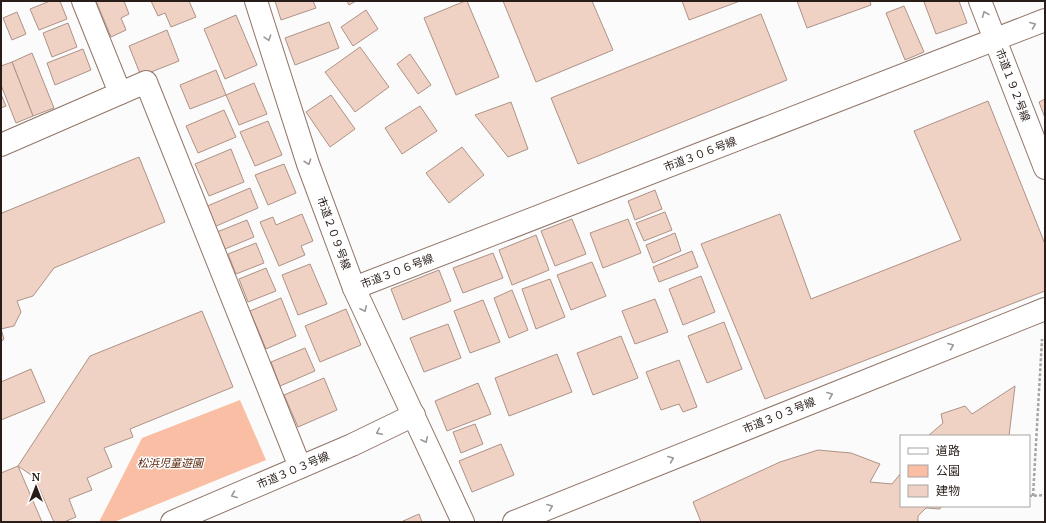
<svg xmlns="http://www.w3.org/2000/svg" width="1046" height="523" font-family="'PT Serif','Noto Sans JP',serif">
	<rect width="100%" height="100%" fill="#fbfbfb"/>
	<!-- green -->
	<polygon fill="#f9bea3" points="240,400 266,460 114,522 99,522 142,438"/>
	<!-- building -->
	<g fill="#f0d2c5" stroke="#ae9286">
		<polygon points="50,1 60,1 67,19 39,30 30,9"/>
		<polygon points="96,1 124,1 129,14 121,18 126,30 111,37"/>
		<polygon points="151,1 189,1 196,17 171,27 165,13 158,16"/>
		<polygon points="275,1 313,1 316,8 281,20"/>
		<polygon points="347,1 356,1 349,5"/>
		<polygon points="465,1 467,1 499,77 456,95 424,18"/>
		<polygon points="503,1 592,1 613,50 536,82"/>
		<polygon points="682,1 740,1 689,20"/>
		<polygon points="797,1 870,1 871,5 807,28"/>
		<polygon points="927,1 959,1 967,23 936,34 924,2"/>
		<polygon points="904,6 924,52 905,60 886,13"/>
		<polygon points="366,10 378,29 353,46 341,27"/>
		<polygon points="17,12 26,34 12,40 3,18"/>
		<polygon points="761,14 787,80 578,164 551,98"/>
		<polygon points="236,15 257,65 225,79 204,29"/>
		<polygon points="329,22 339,48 295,65 285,38"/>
		<polygon points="68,23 77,47 52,57 43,33"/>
		<polygon points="167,30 179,61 141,76 129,46"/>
		<polygon points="360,47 389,87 355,112 325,72"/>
		<polygon points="83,49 91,70 55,85 47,63"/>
		<polygon points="32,53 54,108 33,116 12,62"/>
		<polygon points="410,54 431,85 418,94 397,64"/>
		<polygon points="12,62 33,116 16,123 1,85 1,66"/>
		<polygon points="216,70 226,95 190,109 180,85"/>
		<polygon points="254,83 267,114 239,125 226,95"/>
		<polygon points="1,94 6,106 1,108"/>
		<polygon points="331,95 355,129 330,147 306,112"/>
		<polygon points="1045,99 1045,118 1039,102"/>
		<polygon points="988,101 1045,244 1045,291 765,399 701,244 780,214 811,299 961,240 914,131"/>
		<polygon points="511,102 528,149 508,157 475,115"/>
		<polygon points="420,106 437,131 402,154 385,128"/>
		<polygon points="224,110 236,137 198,153 186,126"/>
		<polygon points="268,121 282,155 255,166 240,132"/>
		<polygon points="462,147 484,175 449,203 426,173"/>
		<polygon points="231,149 244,182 209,196 195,164"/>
		<polygon points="139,157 165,222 54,268 33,296 17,301 21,312 14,326 1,329 4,339 1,342 1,215 2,213"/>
		<polygon points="284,164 296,193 268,205 255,175"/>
		<polygon points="250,188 258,208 214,227 205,207"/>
		<polygon points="655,190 662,209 635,220 628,201"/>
		<polygon points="665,212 672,230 644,241 636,223"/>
		<polygon points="302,214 313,241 301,246 305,255 279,266 260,222 273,217 276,225"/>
		<polygon points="572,219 586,254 555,266 541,231"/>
		<polygon points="628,219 641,253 603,268 590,233"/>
		<polygon points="247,220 254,237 225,249 217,232"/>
		<polygon points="675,233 681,251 653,263 646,245"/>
		<polygon points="536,235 549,270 512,285 499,250"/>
		<polygon points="256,243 264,263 236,274 228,254"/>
		<polygon points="692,251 698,267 659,282 653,267"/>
		<polygon points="493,253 503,278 463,293 453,268"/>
		<polygon points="592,262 606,296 571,310 557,275"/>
		<polygon points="310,264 327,304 298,315 282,275"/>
		<polygon points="266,268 276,291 248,302 239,279"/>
		<polygon points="439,270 451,301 403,320 391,289"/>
		<polygon points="701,276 715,312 683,325 669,289"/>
		<polygon points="550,279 565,317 536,329 522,289"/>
		<polygon points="512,290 528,330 509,338 494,298"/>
		<polygon points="281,298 296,336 266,349 250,311"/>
		<polygon points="655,299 668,332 635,344 622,311"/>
		<polygon points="483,300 500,342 470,353 454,311"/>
		<polygon points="346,309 361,345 320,362 305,326"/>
		<polygon points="202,311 233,387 130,429 133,437 104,448 112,467 87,478 92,490 69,499 76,517 64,522 54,522 34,477 18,466 90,356"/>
		<polygon points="724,322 742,369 707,383 688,336"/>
		<polygon points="448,324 461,358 424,372 410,338"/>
		<polygon points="621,336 638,378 593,395 577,353"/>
		<polygon points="305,348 315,371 280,386 271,362"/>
		<polygon points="557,354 572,392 509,416 495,378"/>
		<polygon points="679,360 697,407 683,412 679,404 661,410 646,372"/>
		<polygon points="31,369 45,402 1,420 1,382"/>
		<polygon points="324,378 337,410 298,427 284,395"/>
		<polygon points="478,383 491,414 447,431 435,401"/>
		<polygon points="1015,386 1009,436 928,436 943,423 941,414 965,406 972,414"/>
		<polygon points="475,424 483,444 461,453 453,432"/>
		<polygon points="501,444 514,475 472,492 459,461"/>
		<polygon points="818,450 851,453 880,464 870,482 892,484 901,473 901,506 941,506 940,509 926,508 918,516 918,522 701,522 693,502 780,462"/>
		<polygon points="18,466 42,522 1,522 1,473"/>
		<polygon points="419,514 422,522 401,522"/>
	</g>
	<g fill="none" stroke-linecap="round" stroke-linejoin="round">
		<defs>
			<g id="minor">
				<polyline points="83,1 120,93"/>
				<polyline points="256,1 308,164 354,288 463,522"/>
				<polyline points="980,1 1045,168"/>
				<polyline points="1,145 146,82 300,467"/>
				<polyline points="354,288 1045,20"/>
				<polyline points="172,522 352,445 414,415"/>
				<polyline points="514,522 1045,309"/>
			</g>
		</defs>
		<!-- minor casing -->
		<use href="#minor" stroke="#917669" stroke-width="24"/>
		<!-- path -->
		<g stroke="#a8a4a2" stroke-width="2.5" stroke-dasharray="3 2" stroke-linecap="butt">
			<polyline points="1029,496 1045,495"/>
			<polyline points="1033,496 1042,339"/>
		</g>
		<!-- minor -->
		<use href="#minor" stroke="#fff" stroke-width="22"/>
	</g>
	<!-- one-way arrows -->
	<defs><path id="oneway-chevron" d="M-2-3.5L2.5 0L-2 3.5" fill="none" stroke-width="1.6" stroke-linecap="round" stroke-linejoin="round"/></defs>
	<g stroke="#9e9998">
		<use href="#oneway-chevron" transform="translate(985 14) rotate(-112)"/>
		<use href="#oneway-chevron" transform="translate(1033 25) rotate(-22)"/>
		<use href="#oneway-chevron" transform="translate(268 38) rotate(72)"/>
		<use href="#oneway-chevron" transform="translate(308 162) rotate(71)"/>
		<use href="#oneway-chevron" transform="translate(364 309) rotate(65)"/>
		<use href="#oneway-chevron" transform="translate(951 346) rotate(-22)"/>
		<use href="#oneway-chevron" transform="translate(830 395) rotate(-22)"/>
		<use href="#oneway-chevron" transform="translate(379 432) rotate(154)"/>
		<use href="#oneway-chevron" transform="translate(425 440) rotate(65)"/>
		<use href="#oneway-chevron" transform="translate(671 459) rotate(-22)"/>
		<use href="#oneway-chevron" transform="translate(234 495) rotate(157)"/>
		<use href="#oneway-chevron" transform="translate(550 507) rotate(-22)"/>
	</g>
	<g text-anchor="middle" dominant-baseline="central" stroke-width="3" stroke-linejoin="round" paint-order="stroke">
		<!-- street labels -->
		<g font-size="11" fill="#281d19" stroke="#fff">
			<text transform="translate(1013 85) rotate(69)">市道１９２号線</text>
			<text transform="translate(700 154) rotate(-21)">市道３０６号線</text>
			<text transform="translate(334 233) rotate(70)">市道２０９号線</text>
			<text transform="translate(397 271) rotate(-21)">市道３０６号線</text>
			<text transform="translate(779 415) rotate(-22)">市道３０３号線</text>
			<text transform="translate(293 470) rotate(-23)">市道３０３号線</text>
		</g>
		<!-- park labels -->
		<g font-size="11" font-style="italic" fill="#572306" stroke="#fff">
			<text x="170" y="463">松浜児童遊園</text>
		</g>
	</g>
	<!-- border -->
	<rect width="1046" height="523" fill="none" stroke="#281d19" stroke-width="4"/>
	<!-- legend -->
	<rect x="900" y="435" width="130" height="72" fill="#ffffff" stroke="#a9a5a3"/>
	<rect x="908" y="448" width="20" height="6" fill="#ffffff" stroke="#a9a5a3"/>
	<text x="936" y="455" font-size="12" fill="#281d19">道路</text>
	<rect x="908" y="465" width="20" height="12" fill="#f9bea3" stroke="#a9a5a3"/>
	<text x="936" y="475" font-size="12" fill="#281d19">公園</text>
	<rect x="908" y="485" width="20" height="12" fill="#f0d2c5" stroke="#a9a5a3"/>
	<text x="936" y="495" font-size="12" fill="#281d19">建物</text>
	<!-- north arrow -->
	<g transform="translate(36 487)" stroke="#ffffff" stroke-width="3" paint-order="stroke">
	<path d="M0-3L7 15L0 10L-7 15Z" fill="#281d19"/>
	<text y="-6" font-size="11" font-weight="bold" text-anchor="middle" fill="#281d19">N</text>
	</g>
</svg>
